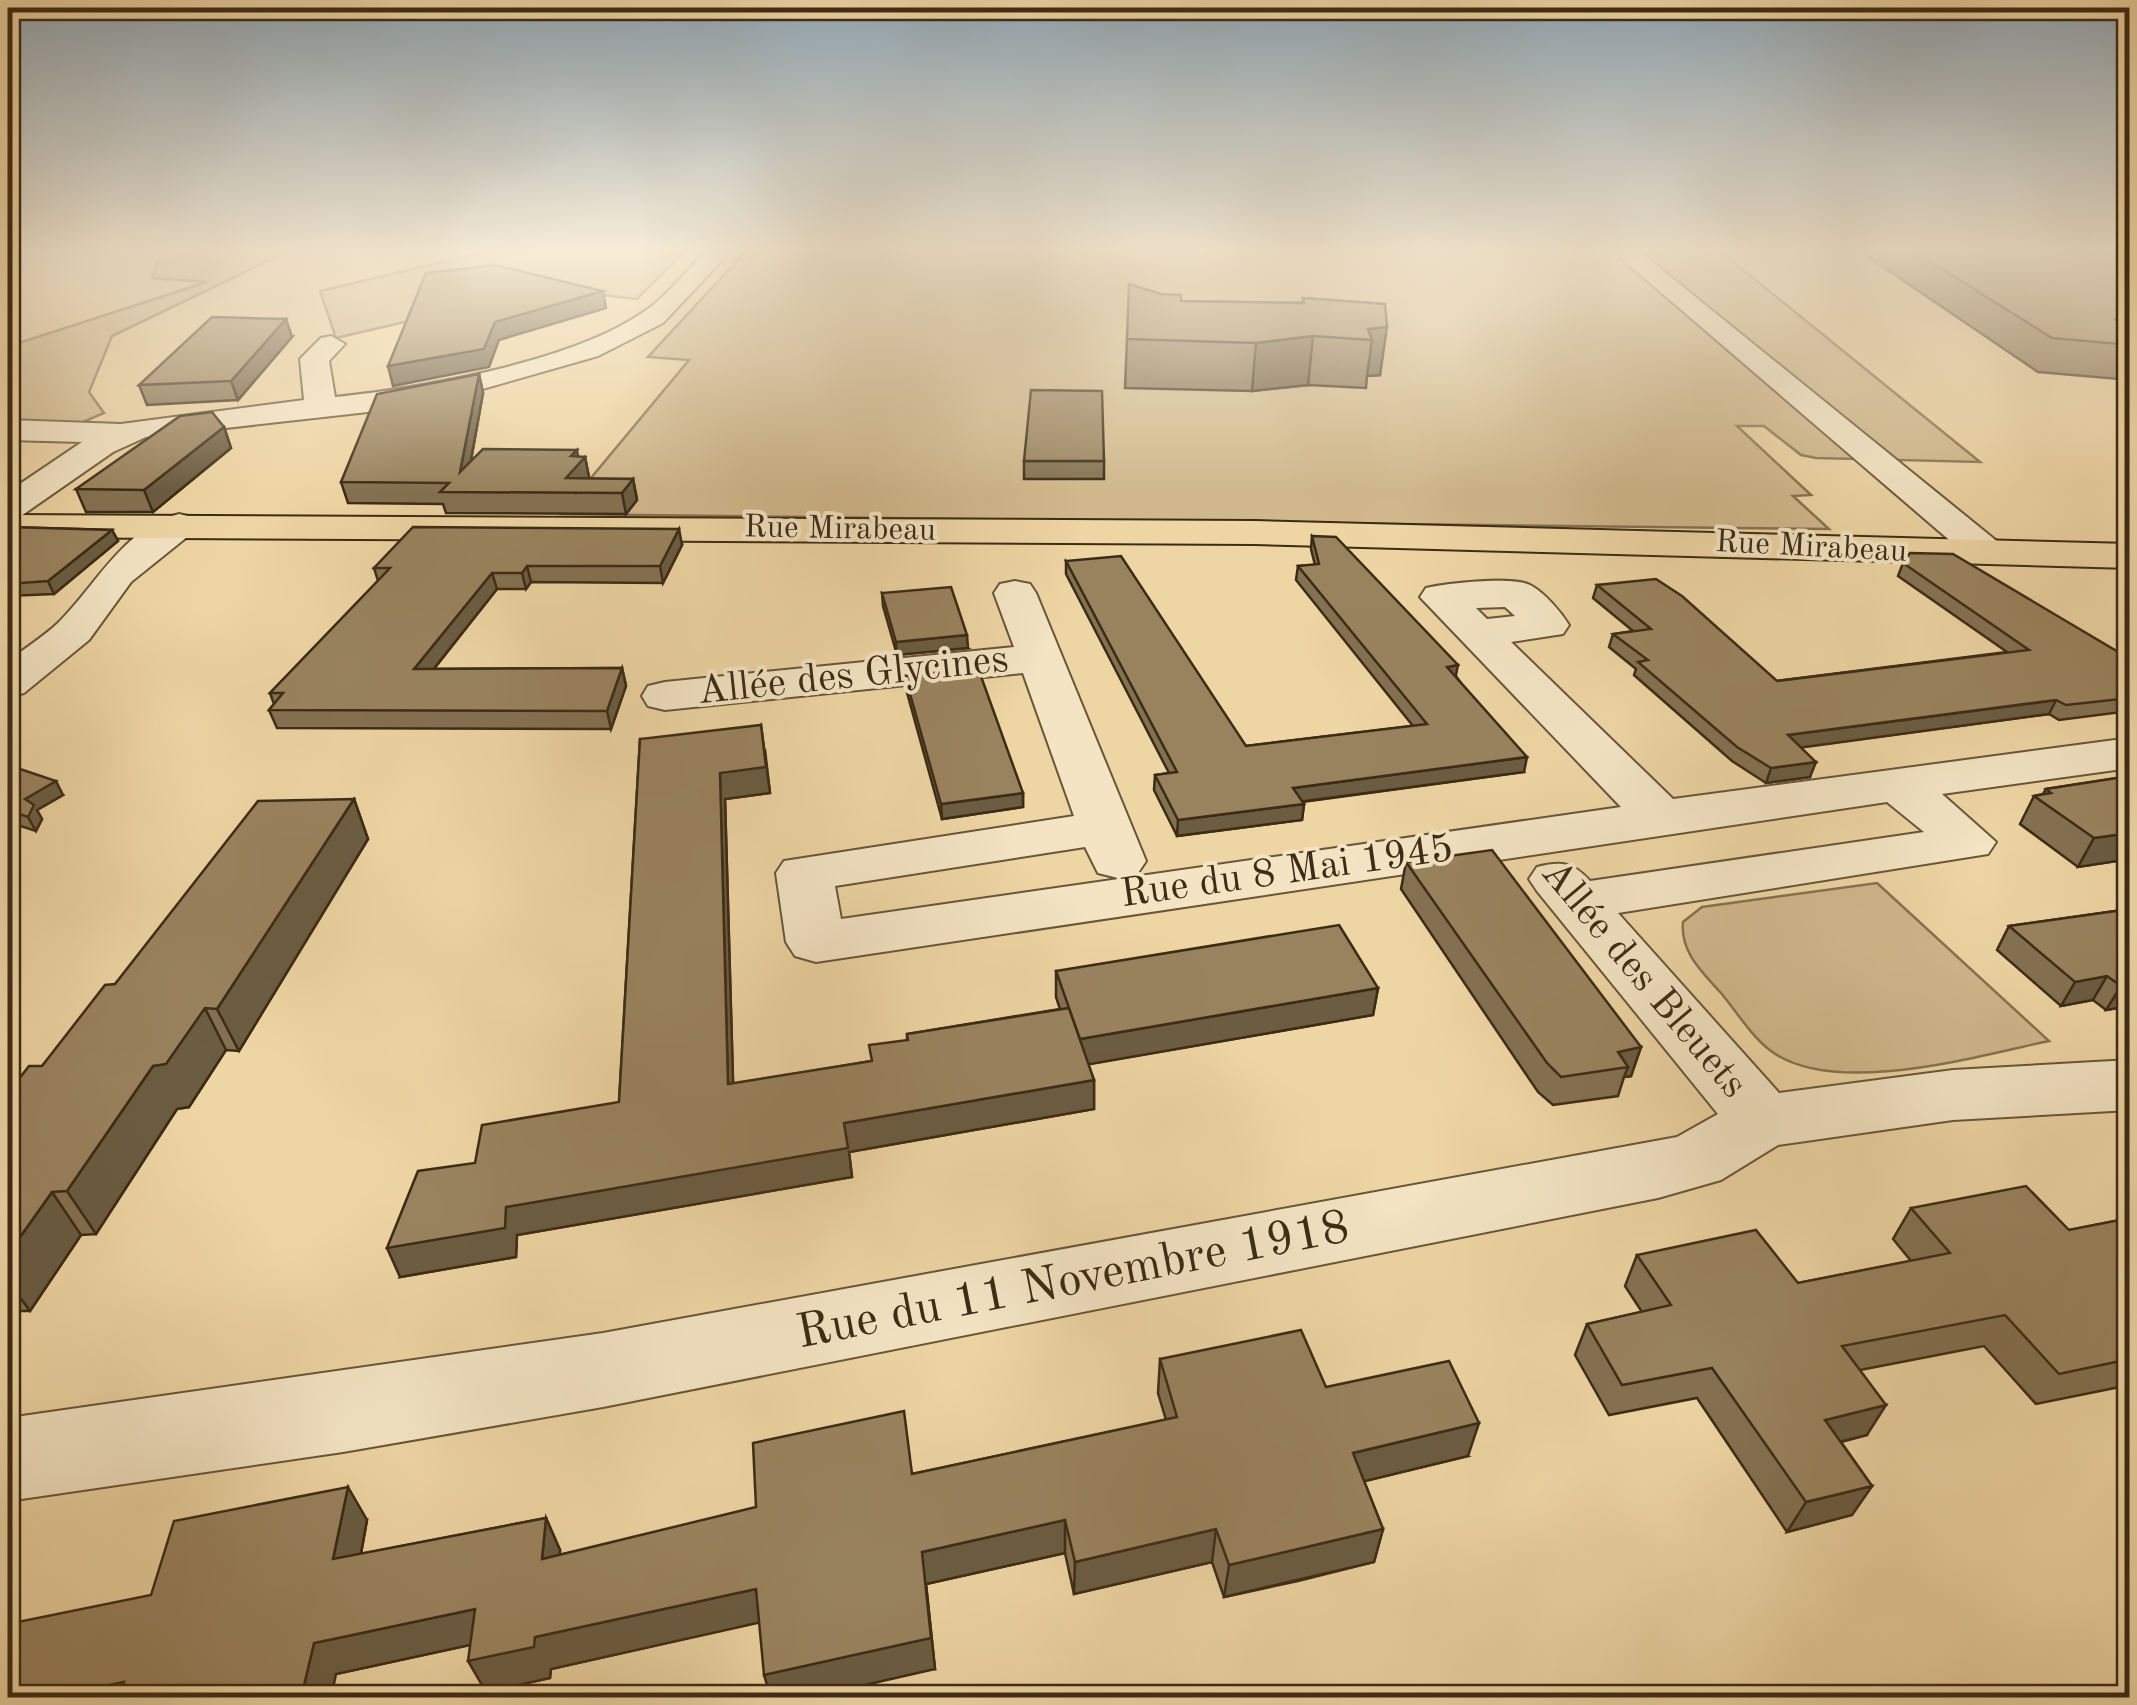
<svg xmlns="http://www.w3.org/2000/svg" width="2137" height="1705" font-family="'Old Standard TT',serif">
	<rect width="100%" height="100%" fill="#eed5a4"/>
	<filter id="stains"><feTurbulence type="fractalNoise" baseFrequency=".002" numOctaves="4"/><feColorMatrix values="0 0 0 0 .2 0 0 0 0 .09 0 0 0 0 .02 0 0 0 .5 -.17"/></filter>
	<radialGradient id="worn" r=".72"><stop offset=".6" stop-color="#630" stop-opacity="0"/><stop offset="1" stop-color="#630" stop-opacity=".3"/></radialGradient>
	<!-- green -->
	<g fill="#d0b88c" stroke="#867250" stroke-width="2.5">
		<polygon points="152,252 287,252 112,336 89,392 104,413 83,422 8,425 8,343 22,342 207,282 152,278 160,256"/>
		<polygon points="485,252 684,252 637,299 513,285 439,314 336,338 320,291"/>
		<polygon points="745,252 1721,252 1980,462 1816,458 1801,455 1764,426 1737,426 1811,495 1793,496 1829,529 561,514 689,360 648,357"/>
		<path d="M1877,883L2049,1041C1978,1056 1834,1098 1771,1051C1752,1037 1736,1011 1721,993C1702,972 1680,952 1683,922L1702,907Z"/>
	</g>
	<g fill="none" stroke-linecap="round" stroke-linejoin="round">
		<defs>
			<g id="minor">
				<path d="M705,252H730L663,323L598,356L472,392L368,412L146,437L113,452L21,516L8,519V492L82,442L8,440V420L121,424L304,400L300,359L321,338L331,336L345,344L329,361L335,397C422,388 573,362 645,311C667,296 686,271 705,252Z"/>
				<polygon points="1614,252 1640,252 2004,547 2010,555 2004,563 1976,563"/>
				<path d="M179,514L192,517L198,525L192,533L131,582L89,640L24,693L8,697V661C24,649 43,637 58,623C96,586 123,528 179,514Z"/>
				<path d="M1015,581L1030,584L1036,593L1146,861L1138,873L1118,878L1098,873L1085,847L835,886L841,919L1621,807L1420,597L1426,588C1447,583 1512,576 1530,585C1544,592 1561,612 1569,625L1563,634L1511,642L1673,799L2130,738V768L1942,794L1996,842L1988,854L1618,913L1779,1093L1953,1070L2130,1060V1110L1953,1120L1778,1145L1721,1180L1658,1198L603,1407L343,1452L8,1501V1418L603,1333L1677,1137L1718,1114L1537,891L1529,879L1537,867C1561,861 1573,862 1590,881L1924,832L1887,802L816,962L795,956L786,942L776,873L784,861L1074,816L1023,673L665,710L648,706L642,696L648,686L665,682L1014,647L994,593L1000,584ZM1505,607L1515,616L1487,619L1476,608Z"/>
			</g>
			<polygon id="major" points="8,515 1255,521 2130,544 2130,568 1255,544 8,537"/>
		</defs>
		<!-- minor casing -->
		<use href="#minor" stroke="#685639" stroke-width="4"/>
		<!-- major casing -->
		<use href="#major" stroke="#3c2b15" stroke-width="4"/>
		<!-- minor -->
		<use href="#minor" fill="#f4e4c4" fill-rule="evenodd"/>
		<!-- major -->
		<use href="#major" fill="#eed5a4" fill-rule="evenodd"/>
	</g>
	<!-- wall -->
	<g fill="#847152" stroke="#3c2b15" stroke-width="2.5">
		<polygon points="1861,252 2130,252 2130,380 2038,372"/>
		<polygon points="1161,294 1181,301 1303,303 1303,298 1385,304 1380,375 1367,376 1366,388 1308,385 1252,391 1125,388 1127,339"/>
		<polygon points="292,337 238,400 147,405 139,385"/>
		<polygon points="479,374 483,393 471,460 585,457 589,477 588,479 633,479 637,500 626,514 446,513 443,504 348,503 341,482"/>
		<polygon points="224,427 231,448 153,512 86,512 76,489"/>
		<rect x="1024" y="461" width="80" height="18"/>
		<polygon points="8,527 112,530 118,541 54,594 8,596"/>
		<polygon points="1312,536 1456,676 1524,772 1302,802 1304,804 1302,820 1177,836 1154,790 1155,775 1169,773 1066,574 1066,561 1246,746 1413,726 1296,580 1298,566 1315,565 1311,549"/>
		<polygon points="682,545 663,583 531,582 526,589 497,589 434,669 622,668 626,686 611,729 277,728 269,710 274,704 270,693 378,581 374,568"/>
		<polygon points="1903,563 2130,659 2130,711 2059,720 2049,714 1801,747 1810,777 1766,783 1732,761 1634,675 1636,669 1609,647 1613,634 1633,631 1593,598 1597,585 1777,681 2007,652 1898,576"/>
		<polygon points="882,593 968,648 897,655 883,606"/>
		<polygon points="905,676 1023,793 1023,807 942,819 906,689"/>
		<polygon points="640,739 765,750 770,793 725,799 733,1084 871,1061 907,1040 907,1034 1060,1009 1056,997 1056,971 1378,988 1373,1015 1088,1064 1094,1080 1094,1109 849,1152 852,1177 517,1235 516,1257 400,1277 475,1163 619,1102"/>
		<polygon points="8,765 63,795 37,810 42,819 36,831 8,822"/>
		<polygon points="2130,776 2130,859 2078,867 2020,824 2034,796 2043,794 2046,789"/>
		<polygon points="354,799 368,839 239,1051 226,1050 189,1107 177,1109 96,1234 81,1235 30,1311 8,1311 8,1093 42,1066 115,984"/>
		<polygon points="1406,862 1641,1047 1631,1076 1624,1077 1618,1096 1553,1105 1538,1092 1401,889"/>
		<polygon points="2130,909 2130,1006 2106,1010 2093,1000 2061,1006 1997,950 2009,926"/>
		<polygon points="1911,1208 2069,1230 2130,1218 2130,1385 2036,1404 1984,1346 1860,1370 1867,1435 1841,1442 1872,1486 1852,1515 1787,1532 1697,1398 1609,1415 1575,1355 1587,1324 1642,1312 1625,1286 1637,1255 1798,1283 1911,1261 1893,1239"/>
		<polygon points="1160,1359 1326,1387 1468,1456 1364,1481 1383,1529 1374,1562 1298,1581 1224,1597 1212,1562 1074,1594 1065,1553 926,1584 935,1669 759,1622 551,1669 550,1678 486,1692 470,1645 336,1674 151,1595 367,1520 361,1554 546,1518 560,1550 560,1555 912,1474 1166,1420 1158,1393"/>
	</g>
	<!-- shaded-wall -->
	<g fill="#6b5c42" stroke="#3c2b15" stroke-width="2.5">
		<polygon points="603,291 606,308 499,340 489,367 393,386 388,366 495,322"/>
		<polygon points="286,319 292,337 238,400 231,381"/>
		<polygon points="1387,327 1380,375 1367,376 1372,340 1368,329"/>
		<polygon points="1313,336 1308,385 1252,391 1256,343"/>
		<polygon points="479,374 483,393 465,493 460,472"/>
		<polygon points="224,427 231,448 153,512 144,490"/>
		<polygon points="577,450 579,463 585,457 589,477 576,493 566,478 571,456"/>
		<polygon points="633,479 637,500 626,514 622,493"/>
		<polygon points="679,529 682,545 663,583 660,566"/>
		<polygon points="112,530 118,541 54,594 48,581"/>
		<polygon points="527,566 531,582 526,589 522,573"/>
		<polygon points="492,573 497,589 420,686 414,669"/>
		<polygon points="967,635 968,648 897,655 896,642"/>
		<polygon points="1458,665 1455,680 1447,667"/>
		<polygon points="622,668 626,686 611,729 607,711"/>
		<polygon points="2056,700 2049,714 1783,750 1788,735"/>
		<polygon points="761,725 770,793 725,799 734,1113 728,1084 720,773"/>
		<polygon points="1527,757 1524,772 1291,803 1293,788"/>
		<polygon points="1816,762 1810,777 1766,783 1771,768"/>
		<polygon points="56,781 63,795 37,810 42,819 36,831 28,817 25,799"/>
		<polygon points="1023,793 1023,807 942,819 941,804"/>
		<polygon points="354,799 368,839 239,1051 217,1009"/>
		<polygon points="1304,804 1302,820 1177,836 1178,820"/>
		<polygon points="2130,833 2130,859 2078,867 2094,838"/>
		<polygon points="2107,976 2093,1000 2061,1006 2075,982"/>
		<polygon points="2130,985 2130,1006 2106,1010 2121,986"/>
		<polygon points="1378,988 1373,1015 1079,1066 1080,1039"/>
		<polygon points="205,1008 226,1050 189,1107 177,1109 96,1234 67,1191 153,1066"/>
		<polygon points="1641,1047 1631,1076 1624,1077 1628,1067 1618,1052"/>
		<polygon points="1094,1080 1094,1109 849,1152 852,1177 517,1235 516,1257 400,1277 387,1248 506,1207 844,1123"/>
		<polygon points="52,1192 81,1235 30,1311 8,1281 8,1254"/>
		<polygon points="1886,1405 1867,1435 1807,1450 1825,1420"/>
		<polygon points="1479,1423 1468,1456 1345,1486 1353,1453"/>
		<polygon points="1872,1486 1852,1515 1787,1532 1806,1502"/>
		<polygon points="348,1487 367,1520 354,1591 333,1559"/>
		<polygon points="546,1518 560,1550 557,1592 542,1559"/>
		<polygon points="1065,1520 1065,1553 926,1584 935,1669 808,1698 771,1698 764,1675 922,1552"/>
		<polygon points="1216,1529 1212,1562 1074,1594 1075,1562"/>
		<polygon points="1383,1529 1374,1562 1224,1597 1229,1565"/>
		<polygon points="756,1589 766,1621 551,1669 550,1678 486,1692 468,1661 535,1637"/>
		<polygon points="475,1609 493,1640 336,1674 331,1698 301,1698 314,1643"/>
		<polygon points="124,1682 138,1698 49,1698"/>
	</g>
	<!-- building -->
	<g fill="#99835f" stroke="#3c2b15" stroke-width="2.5">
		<polygon points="1915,252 2130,252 2130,319 2114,319 2130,327 2130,345 2052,338"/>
		<polygon points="495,265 603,291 495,322 484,349 388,366 426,273"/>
		<polygon points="1129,284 1161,294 1181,295 1181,301 1304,303 1303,298 1385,304 1387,327 1368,329 1372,340 1313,336 1256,343 1127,339"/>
		<polygon points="212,317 286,319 231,381 139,385"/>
		<polygon points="479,374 460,472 483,449 577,450 571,456 585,457 566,478 633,479 622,493 440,492 449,483 341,482 377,394"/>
		<polygon points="1031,390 1102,391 1104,461 1024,461"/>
		<polygon points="212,412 224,427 144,490 76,489 180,416"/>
		<polygon points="8,527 112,530 48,581 8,584"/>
		<polygon points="413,527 679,529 660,566 527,566 522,573 492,573 414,669 622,668 607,711 269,710 283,693 270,693 390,568 374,568"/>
		<polygon points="1312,536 1336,537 1458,665 1447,667 1527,757 1293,788 1304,804 1178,820 1155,775 1177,772 1066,561 1121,556 1246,746 1427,724 1298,566 1319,564"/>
		<polygon points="1910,553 1953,554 2130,659 2130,698 2066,705 2056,700 1788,735 1816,762 1771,768 1737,747 1638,662 1648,660 1613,634 1651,629 1597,585 1656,579 1682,596 1777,681 2029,650 1903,563"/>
		<polygon points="951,587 967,635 896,642 882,593"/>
		<polygon points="978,668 1023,793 941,804 905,676"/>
		<polygon points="761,725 766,767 720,773 728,1084 872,1061 869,1045 908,1040 907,1034 1069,1008 1094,1080 844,1123 848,1148 506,1207 505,1228 387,1248 418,1171 475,1163 482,1125 619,1102 640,739"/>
		<polygon points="8,765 56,781 25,799 34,805 28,817 8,810"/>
		<polygon points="2130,776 2130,833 2094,838 2034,796 2051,793 2046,789"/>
		<polygon points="354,799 217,1009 205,1008 166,1064 153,1066 67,1191 52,1192 8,1254 8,1093 29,1066 42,1066 105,985 115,984 258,801"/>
		<polygon points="1492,850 1641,1047 1618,1052 1628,1067 1561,1077 1547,1063 1406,862"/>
		<polygon points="2130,909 2130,985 2121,986 2107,976 2075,982 2009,926"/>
		<polygon points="1339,925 1378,988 1080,1039 1056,971"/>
		<polygon points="2026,1186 2069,1230 2130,1218 2130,1359 2059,1374 2005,1315 1842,1346 1886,1405 1825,1420 1872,1486 1806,1502 1712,1368 1622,1385 1587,1324 1671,1305 1637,1255 1756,1230 1798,1283 1950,1253 1911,1208"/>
		<polygon points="1301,1330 1326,1387 1449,1361 1479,1423 1353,1453 1383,1529 1229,1565 1216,1529 1075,1562 1065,1520 922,1552 931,1638 764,1675 756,1589 535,1637 534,1647 468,1661 475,1609 314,1643 301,1698 120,1698 124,1682 49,1698 8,1698 8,1624 151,1595 174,1521 348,1487 333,1559 546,1518 542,1559 756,1507 753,1443 904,1411 912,1474 1177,1417 1160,1359"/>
	</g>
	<!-- sky -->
	<linearGradient id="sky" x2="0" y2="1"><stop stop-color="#92aab9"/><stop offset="0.51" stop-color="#f7ecd6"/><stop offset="1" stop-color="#f7ecd6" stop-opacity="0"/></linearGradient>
	<rect width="2137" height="491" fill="url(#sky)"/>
	<g text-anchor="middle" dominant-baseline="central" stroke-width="8" stroke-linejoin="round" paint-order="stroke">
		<!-- far-street labels -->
		<g font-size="32" fill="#3c2b15" stroke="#f4e4c4">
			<text transform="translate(840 530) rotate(1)">Rue Mirabeau</text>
			<text transform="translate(1811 548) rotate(3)">Rue Mirabeau</text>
		</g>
		<!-- street labels -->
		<g font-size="40" fill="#3c2b15" stroke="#f4e4c4">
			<text transform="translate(853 677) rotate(-6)">Allée des Glycines</text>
			<text transform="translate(1287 873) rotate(-8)">Rue du 8 Mai 1945</text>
			<text transform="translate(1643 980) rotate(50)">Allée des Bleuets</text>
		</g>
		<!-- near-street labels -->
		<g font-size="48" fill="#3c2b15" stroke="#f4e4c4">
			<text transform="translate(1073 1281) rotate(-11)">Rue du 11 Novembre 1918</text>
		</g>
	</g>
	<!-- margin -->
	<rect width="2137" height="1705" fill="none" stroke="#eed5a4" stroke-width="40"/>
	<rect x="10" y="10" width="2117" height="1685" fill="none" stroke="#3c2b15" stroke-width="5"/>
	<rect x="20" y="20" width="2097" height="1665" fill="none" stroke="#3c2b15" stroke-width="2.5"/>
	<rect width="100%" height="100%" filter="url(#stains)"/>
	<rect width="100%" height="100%" fill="url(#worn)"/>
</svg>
